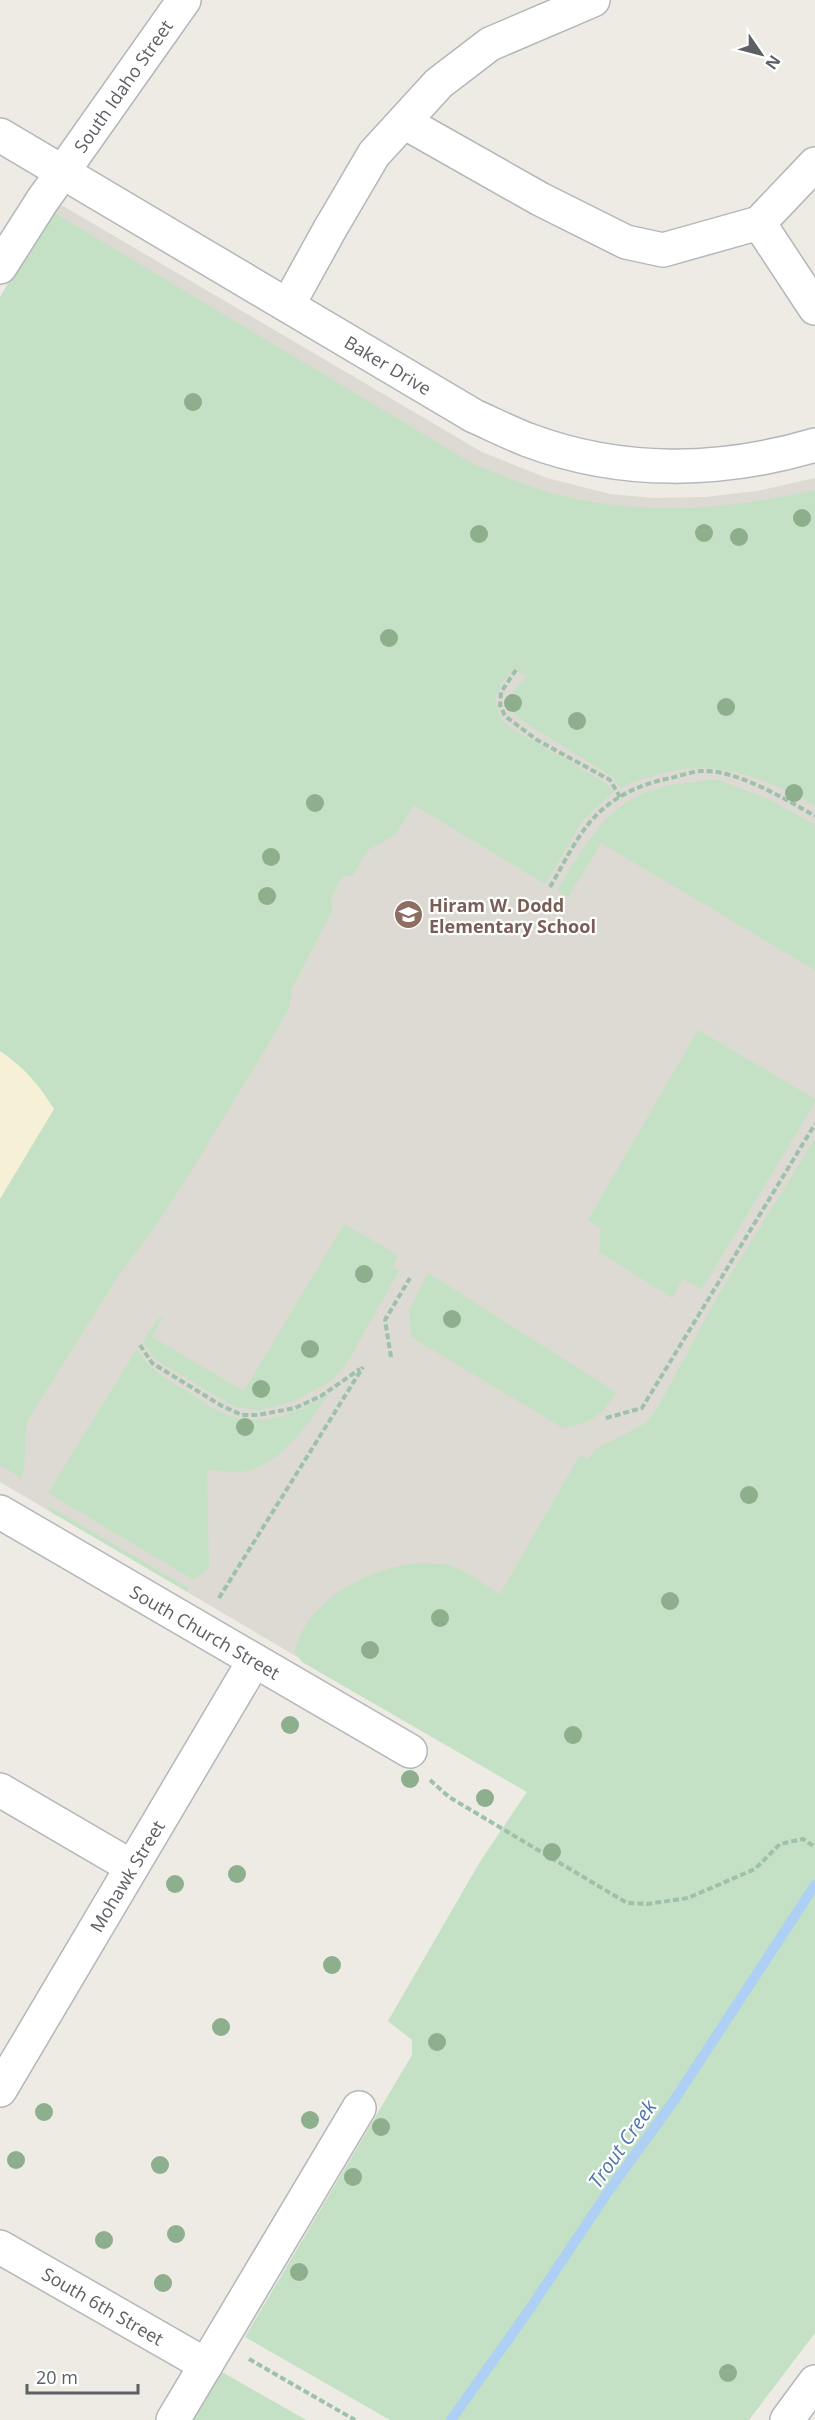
<svg xmlns="http://www.w3.org/2000/svg" width="815" height="2420" font-family="'Open Sans',sans-serif">
	<rect width="100%" height="100%" fill="#edebe4"/>
	<!-- education -->
	<polygon fill="#dcdad2" points="58,203 482,452 547,478 610,494 653,498 705,497 757,491 815,478 815,1332 527,1792 0,1482 0,297"/>
	<!-- green -->
	<g fill="#c4e1c5">
		<path d="M53,212L475,465C499,474 523,485 548,492C637,517 726,510 815,490V805C762,778 720,757 659,774C645,778 632,781 620,788L613,777L524,722L510,710C510,694 514,687 527,677L513,668C496,691 488,700 506,725L606,783L613,792L583,820L545,884L414,805L395,835L368,850L352,876H343L330,899L333,909L292,988L289,1007L280,1025L190,1173L155,1227L117,1278L29,1418C21,1437 29,1459 21,1478L0,1465V297Z"/>
		<path d="M716,779L770,800L815,825V970L601,843L568,897L557,891C585,845 608,798 666,786C682,782 699,782 716,779Z"/>
		<polygon points="698,1030 815,1099 815,1102 702,1289 683,1279 672,1298 599,1252 601,1229 588,1220"/>
		<path d="M815,1139V2333L749,2420H390L245,2337L412,2055V2040L388,2021L481,1860L527,1792L302,1662L295,1652C305,1594 393,1553 447,1565C467,1569 483,1585 500,1594L580,1455L588,1459L596,1449L646,1423L658,1407L720,1292Z"/>
		<polygon points="344,1224 398,1255 392,1267 399,1271 348,1361 331,1381 293,1401 261,1410 235,1407 153,1358 143,1341 158,1319 163,1317 152,1337 244,1391"/>
		<path d="M428,1273L616,1392C602,1417 590,1423 563,1428L411,1337L409,1310Z"/>
		<path d="M137,1349C148,1369 166,1379 185,1390C202,1401 219,1414 238,1418C269,1425 305,1410 330,1393C309,1422 281,1468 240,1472C230,1473 218,1470 207,1470L209,1567L194,1580L48,1493Z"/>
		<polygon points="47,1505 189,1588 188,1592 51,1512"/>
		<polygon points="215,2368 306,2420 161,2420"/>
	</g>
	<!-- sand -->
	<path fill="#f5f0d6" d="M0,1051C24,1067 39,1085 54,1109L0,1199Z"/>
	<g fill="none" stroke-linecap="round" stroke-linejoin="round">
		<!-- stream -->
		<polyline stroke="#add0f4" stroke-width="10" points="451,2420 527,2313 610,2189 673,2102 815,1885"/>
		<defs>
			<g id="minor">
				<polyline points="404,122 540,199 626,242 663,250 759,223 815,164"/>
				<path d="M0,135L474,416C492,424 510,433 528,440C621,475 721,473 815,445"/>
				<polyline points="759,223 815,308"/>
				<polyline points="0,267 42,201 184,0"/>
				<polyline points="288,305 330,229 374,154 439,83 490,44 593,0"/>
				<polyline points="0,1512 410,1751"/>
				<polyline points="0,1790 132,1867"/>
				<polyline points="0,2090 254,1661"/>
				<polyline points="0,2247 206,2365"/>
				<polyline points="173,2420 359,2108"/>
				<polyline points="787,2420 815,2382"/>
			</g>
		</defs>
		<!-- minor casing -->
		<use href="#minor" stroke="#b4b6b9" stroke-width="36"/>
		<!-- path -->
		<g stroke="#9dc1aa" stroke-width="4" stroke-dasharray="6 3" stroke-linecap="butt">
			<polyline points="516,670 501,692 500,705 505,716 537,740 610,780 620,797"/>
			<path d="M550,887C566,860 580,828 604,808C622,793 643,784 666,779C677,777 690,772 701,771C736,769 785,799 815,816"/>
			<polyline points="140,1345 152,1363 222,1406 242,1415 258,1415 295,1408 321,1396 360,1369"/>
			<polyline points="391,1357 385,1320 410,1278"/>
			<polyline points="606,1418 642,1408 815,1124"/>
			<polyline points="219,1598 363,1367"/>
			<polyline points="430,1780 449,1797 627,1903 647,1904 688,1898 755,1869 780,1844 803,1839 815,1847"/>
			<polyline points="249,2359 355,2420"/>
		</g>
		<!-- minor -->
		<use href="#minor" stroke="#fff" stroke-width="33"/>
	</g>
	<!-- trees -->
	<g fill="#8daf8d">
		<circle cx="193" cy="402" r="9"/>
		<circle cx="802" cy="518" r="9"/>
		<circle cx="704" cy="533" r="9"/>
		<circle cx="479" cy="534" r="9"/>
		<circle cx="739" cy="537" r="9"/>
		<circle cx="389" cy="638" r="9"/>
		<circle cx="513" cy="703" r="9"/>
		<circle cx="726" cy="707" r="9"/>
		<circle cx="577" cy="721" r="9"/>
		<circle cx="794" cy="793" r="9"/>
		<circle cx="315" cy="803" r="9"/>
		<circle cx="271" cy="857" r="9"/>
		<circle cx="267" cy="896" r="9"/>
		<circle cx="364" cy="1274" r="9"/>
		<circle cx="452" cy="1319" r="9"/>
		<circle cx="310" cy="1349" r="9"/>
		<circle cx="261" cy="1389" r="9"/>
		<circle cx="245" cy="1427" r="9"/>
		<circle cx="749" cy="1495" r="9"/>
		<circle cx="670" cy="1601" r="9"/>
		<circle cx="440" cy="1618" r="9"/>
		<circle cx="370" cy="1650" r="9"/>
		<circle cx="290" cy="1725" r="9"/>
		<circle cx="573" cy="1735" r="9"/>
		<circle cx="410" cy="1779" r="9"/>
		<circle cx="485" cy="1798" r="9"/>
		<circle cx="552" cy="1852" r="9"/>
		<circle cx="237" cy="1874" r="9"/>
		<circle cx="175" cy="1884" r="9"/>
		<circle cx="332" cy="1965" r="9"/>
		<circle cx="221" cy="2027" r="9"/>
		<circle cx="437" cy="2042" r="9"/>
		<circle cx="44" cy="2112" r="9"/>
		<circle cx="310" cy="2120" r="9"/>
		<circle cx="381" cy="2127" r="9"/>
		<circle cx="16" cy="2160" r="9"/>
		<circle cx="160" cy="2165" r="9"/>
		<circle cx="353" cy="2177" r="9"/>
		<circle cx="176" cy="2234" r="9"/>
		<circle cx="104" cy="2240" r="9"/>
		<circle cx="299" cy="2272" r="9"/>
		<circle cx="163" cy="2283" r="9"/>
		<circle cx="728" cy="2373" r="9"/>
	</g>
	<!-- icons -->
	<defs>
		<symbol id="school-disc" viewBox="-11 -11 22 22"><circle r="9.5" fill="#8d6e63" stroke="#fff"/><path d="M0-5L7-2L0 1L-7-2ZM-4 1L0 2.5L4 1V4Q0 6-4 4Z" fill="#fff"/></symbol>
	</defs>
	<g fill-rule="evenodd">
		<use href="#school-disc" x="392" y="898" width="33" height="33"/>
	</g>
	<g text-anchor="middle" dominant-baseline="central" stroke-width="4.5" stroke-linejoin="round" paint-order="stroke">
		<!-- street labels -->
		<g font-size="18" fill="#5c5f63" stroke="#fff">
			<text transform="translate(123 86) rotate(-55)">South Idaho Street</text>
			<text transform="translate(388 365) rotate(31)">Baker Drive</text>
			<text transform="translate(205 1632) rotate(30)">South Church Street</text>
			<text transform="translate(127 1876) rotate(-59)">Mohawk Street</text>
			<text transform="translate(103 2306) rotate(30)">South 6th Street</text>
		</g>
		<!-- education labels -->
		<g font-size="18" font-weight="bold" fill="#785e54" stroke="#fff" text-anchor="start">
			<text x="429" y="905">Hiram W. Dodd<tspan x="429" dy="21">Elementary School</tspan></text>
		</g>
		<!-- water labels -->
		<g font-size="20" font-style="italic" fill="#5077ac" stroke="#fff">
			<text transform="translate(622 2144) rotate(-55)">Trout Creek</text>
		</g>
	</g>
	<!-- north arrow -->
	<g transform="translate(761 54) rotate(125)" stroke="#ffffff" stroke-width="4.5" paint-order="stroke">
	<path d="M0-4.5L10 22L0 15L-10 22Z" fill="#5c5f63"/>
	<text y="-9" font-size="16" font-weight="bold" text-anchor="middle" fill="#5c5f63">N</text>
	</g>
	<!-- scale -->
	<path d="M27 2384v9h111v-9" fill="none" stroke="#5c5f63" stroke-width="3"/>
	<text x="36" y="2384" font-size="18" fill="#5c5f63" stroke="#ffffff" stroke-width="4.5" paint-order="stroke">20 m</text>
</svg>
